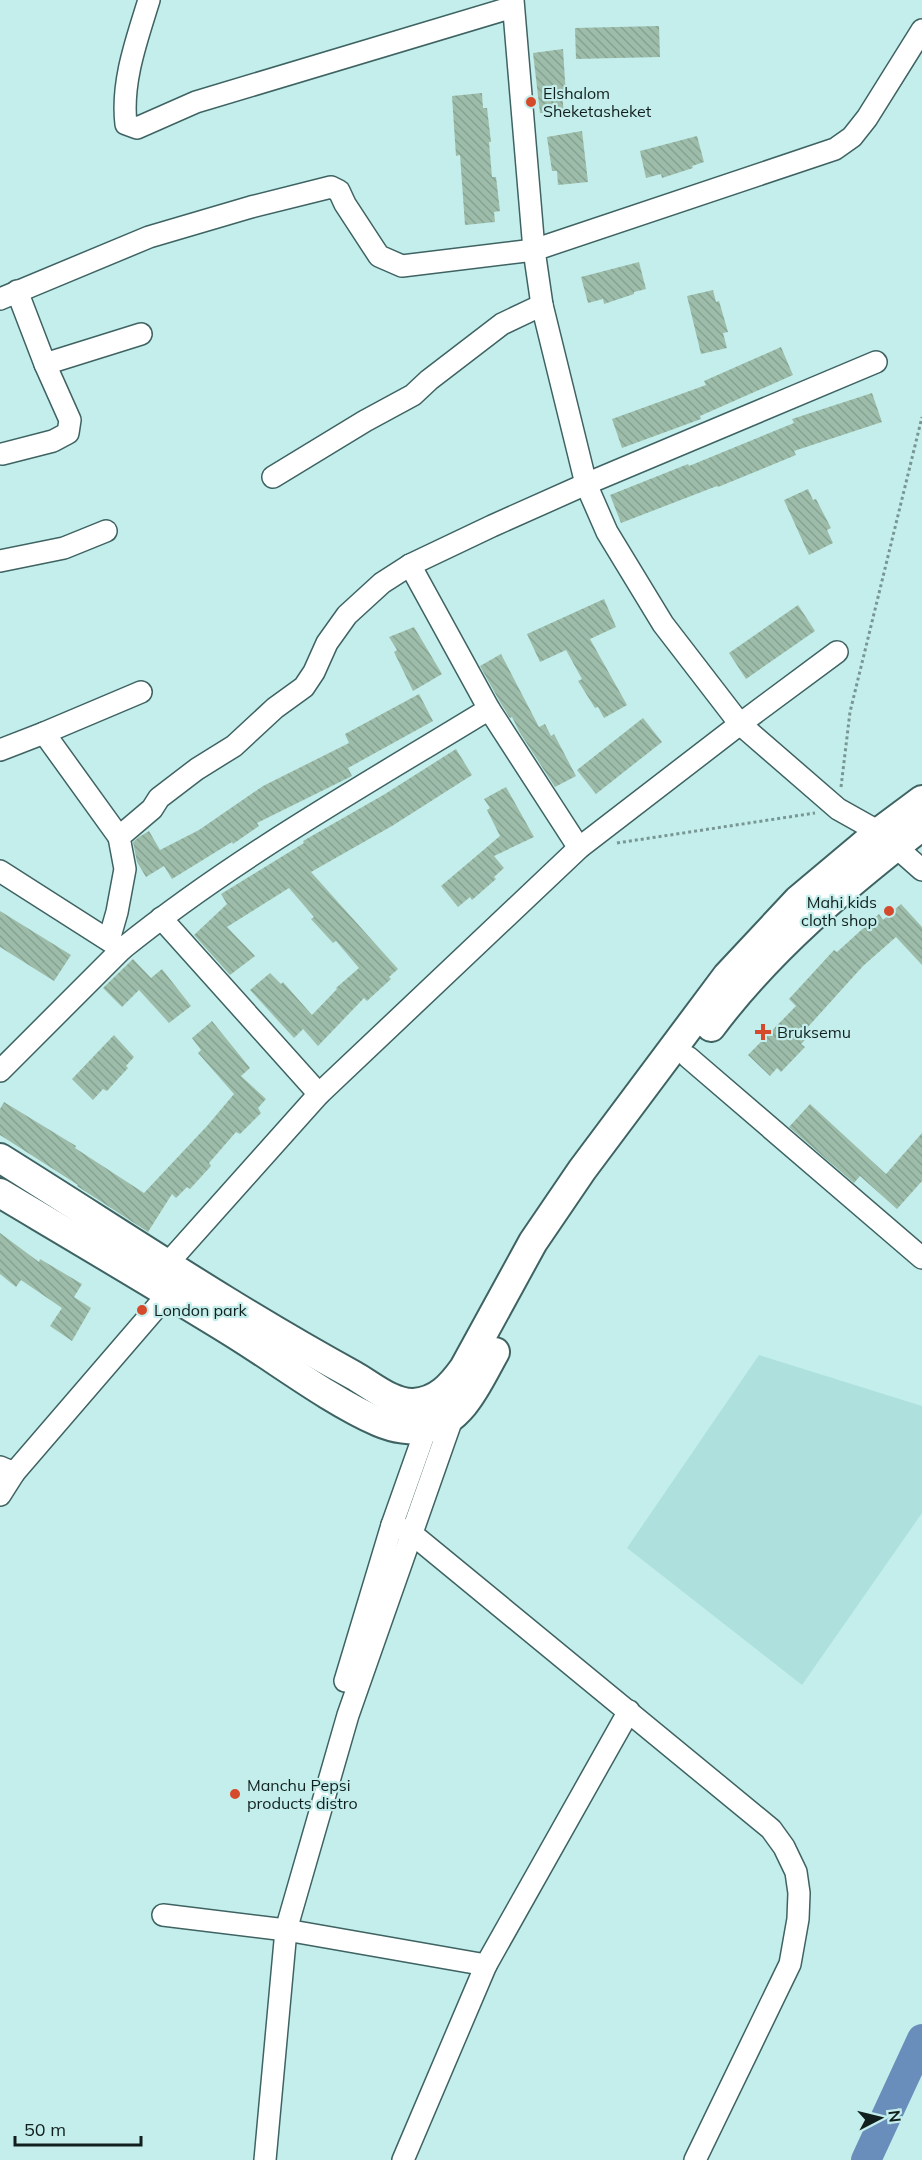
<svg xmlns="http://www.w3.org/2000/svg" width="922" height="2160" font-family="Mulish,sans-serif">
	<defs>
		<pattern id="building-back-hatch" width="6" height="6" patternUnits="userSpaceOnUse" patternTransform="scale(1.5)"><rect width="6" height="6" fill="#9dbdaa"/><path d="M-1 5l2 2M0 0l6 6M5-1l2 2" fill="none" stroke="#86a292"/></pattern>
	</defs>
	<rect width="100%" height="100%" fill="#c4eeeb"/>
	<!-- built -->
	<polygon fill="#aee1de" points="759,1355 922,1406 922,1513 802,1685 627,1548"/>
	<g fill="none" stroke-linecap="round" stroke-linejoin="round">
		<!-- river -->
		<polyline stroke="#6a8ebb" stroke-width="30" points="866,2160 922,2039"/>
	</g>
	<!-- building -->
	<g fill="url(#building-back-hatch)">
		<polygon points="659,26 660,57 576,59 575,28"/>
		<polygon points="563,49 566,96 562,96 564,112 540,113 533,53"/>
		<polygon points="482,93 483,108 487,108 491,142 489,142 492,177 496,177 500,211 494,212 495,222 465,225 460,155 456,156 452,96"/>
		<polygon points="582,131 588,182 558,185 557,171 552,171 547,137"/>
		<polygon points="697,136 704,162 692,166 693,168 662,178 661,174 646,178 640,151"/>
		<polygon points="639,262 646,289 634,292 634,294 604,304 603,299 588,303 581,277"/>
		<polygon points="713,290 716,302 719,301 728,332 723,333 727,348 701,354 687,296"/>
		<polygon points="781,347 793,375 700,416 701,419 622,448 612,419 706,385 704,381"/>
		<polygon points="872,393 882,422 794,451 796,455 718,487 717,486 621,523 610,495 688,464 689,466 794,423 792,419"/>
		<polygon points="808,489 813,500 816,499 831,528 827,530 833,543 809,555 784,500"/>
		<polygon points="604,599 616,627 590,639 627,705 604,718 598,707 595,708 578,681 582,679 566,650 540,662 527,634"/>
		<polygon points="798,605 815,631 746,679 729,653"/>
		<polygon points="414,627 442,674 413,691 394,652 397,650 389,637"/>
		<polygon points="501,654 539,727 545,724 551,736 554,734 576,776 555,787 520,733 512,717 510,718 500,702 480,666"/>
		<polygon points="419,694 433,721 348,768 352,776 257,823 259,826 233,844 232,842 172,879 164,866 146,877 137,862 133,842 139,837 149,831 160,850 199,830 263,786 349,743 345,734"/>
		<polygon points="643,718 662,742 596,794 577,770"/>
		<polygon points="456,749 472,775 392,826 311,872 398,969 389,977 391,979 367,1001 364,998 318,1046 303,1029 294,1038 250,990 270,973 281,984 283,982 312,1015 337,989 336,988 359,968 336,941 333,943 311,919 314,917 289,888 227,927 255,956 230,975 194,935 227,904 221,894 304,843 303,841 385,794"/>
		<polygon points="506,787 534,837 494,856 504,868 494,877 496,879 472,900 470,897 458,907 441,886 500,836 487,810 490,808 484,799"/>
		<polygon points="901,904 922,927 922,965 896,937 863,966 807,1028 812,1033 801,1044 805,1047 781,1072 777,1068 770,1076 748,1055 796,1006 789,999 834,950 837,952 879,914 883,920"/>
		<polygon points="0,911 71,955 54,981 0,947"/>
		<polygon points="133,959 151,978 162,969 191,1006 169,1023 139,990 122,1007 103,988"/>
		<polygon points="212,1021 250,1068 241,1076 266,1099 258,1108 261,1113 240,1134 236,1132 209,1163 211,1166 190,1189 187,1187 176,1198 172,1194 148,1232 77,1186 78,1185 0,1135 0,1109 4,1102 76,1146 75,1148 144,1193 207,1126 234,1094 198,1053 201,1050 192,1038"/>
		<polygon points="114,1035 134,1057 126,1066 128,1068 107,1091 103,1089 93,1100 72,1079"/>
		<polygon points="810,1104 886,1174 922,1133 922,1181 897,1209 860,1176 854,1183 789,1127"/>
		<polygon points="0,1233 39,1262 40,1259 82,1284 74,1297 91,1308 72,1341 50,1326 62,1308 21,1280 16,1287 0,1274"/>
	</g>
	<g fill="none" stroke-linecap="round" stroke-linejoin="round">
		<defs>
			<g id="street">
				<path d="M149,0C137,39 121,82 126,124L137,128L196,102L513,7"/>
				<polyline points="922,30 867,118 852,137 835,149 534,250 542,305 586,484 607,532 663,624 740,724 838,809 879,832 922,870"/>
				<polyline points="0,299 149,237 251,207 331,187 339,191 345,204 379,256 402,266 534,250 513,0"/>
				<polyline points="45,364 141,334"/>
				<polyline points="2,454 53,441 68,433 70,420 45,364 17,291"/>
				<polyline points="273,477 365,421 413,395 429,380 502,324 542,305"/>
				<polyline points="0,561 64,548 106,531"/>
				<polyline points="410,565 489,709"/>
				<polyline points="44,733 141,692"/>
				<polyline points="0,750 44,733 119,837"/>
				<path d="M0,871L122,949C236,857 365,785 489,709L579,848"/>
				<polyline points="161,918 319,1094"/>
				<polyline points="109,940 117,912 125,869 119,837 152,809 159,798 197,769 234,746 275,708 304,687 314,672 327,643 347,615 382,583 410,565 492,526 586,484 876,362"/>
				<polyline points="688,1057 922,1258"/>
				<polyline points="0,1071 122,949"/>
				<polyline points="168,1263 319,1094 579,848 740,724 837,652"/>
				<polyline points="0,1467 14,1473 169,1293"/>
				<polyline points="0,1495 14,1473"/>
				<polyline points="392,1525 411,1533 771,1829 784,1847 796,1872 799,1893 798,1919 790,1964 695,2160"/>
				<polyline points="345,1681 392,1525 426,1429 427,1416"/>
				<polyline points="163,1915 286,1930 348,1715 453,1416 453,1409"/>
				<polyline points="265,2160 286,1930 486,1965 629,1711"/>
				<polyline points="403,2160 486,1965"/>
			</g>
			<g id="secondary">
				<path d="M711,1027C770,948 845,886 922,826"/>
				<path d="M0,1158C117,1231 232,1309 353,1375C371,1385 392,1404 414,1403C438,1401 451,1386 464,1368L533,1242L582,1170L727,976L798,900L879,832L922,800"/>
				<path d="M0,1193C79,1240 157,1286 235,1334C280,1362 331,1401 379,1422C393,1428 413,1432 428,1428C463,1421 479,1380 495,1352"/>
			</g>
		</defs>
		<!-- street casing -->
		<use href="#street" stroke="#3e6362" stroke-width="24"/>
		<!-- secondary casing -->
		<use href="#secondary" stroke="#3e6362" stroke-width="32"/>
		<!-- path -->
		<g stroke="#789694" stroke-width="3" stroke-dasharray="3 3" stroke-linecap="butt">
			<polyline points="841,787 850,712 922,417"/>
			<polyline points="617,843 815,813"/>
		</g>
		<!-- street -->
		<use href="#street" stroke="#fff" stroke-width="21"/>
		<!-- secondary -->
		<use href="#secondary" stroke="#fff" stroke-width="28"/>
	</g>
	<!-- markers -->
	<g fill="#d44a2a" stroke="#c4eeeb" stroke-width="2">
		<circle cx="531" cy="102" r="6"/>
		<circle cx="889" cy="911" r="6"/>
		<path d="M760 1023h6v6h6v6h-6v6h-6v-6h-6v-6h6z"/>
		<circle cx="142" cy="1310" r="6"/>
		<circle cx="235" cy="1794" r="6"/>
	</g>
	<g text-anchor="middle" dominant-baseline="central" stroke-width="4.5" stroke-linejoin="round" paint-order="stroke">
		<!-- poi labels -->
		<g font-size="16" fill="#11201f" stroke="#c4eeeb" text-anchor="start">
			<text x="543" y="93">Elshalom<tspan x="543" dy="18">Sheketasheket</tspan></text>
			<text x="877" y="902" text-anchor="end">Mahi kids<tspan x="877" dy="18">cloth shop</tspan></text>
			<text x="777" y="1032">Bruksemu</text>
			<text x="154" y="1310">London park</text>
			<text x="247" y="1785">Manchu Pepsi<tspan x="247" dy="18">products distro</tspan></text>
		</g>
	</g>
	<!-- north arrow -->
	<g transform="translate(880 2118) rotate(83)" stroke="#c4eeeb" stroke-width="4.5" paint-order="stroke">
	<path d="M0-4.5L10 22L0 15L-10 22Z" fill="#11201f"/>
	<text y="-9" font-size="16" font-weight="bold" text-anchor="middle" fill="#11201f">N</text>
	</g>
	<!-- scale -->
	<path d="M15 2136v9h126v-9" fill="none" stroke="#11201f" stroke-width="3"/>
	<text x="24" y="2136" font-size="18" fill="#11201f" stroke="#c4eeeb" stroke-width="4.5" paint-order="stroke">50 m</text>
</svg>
